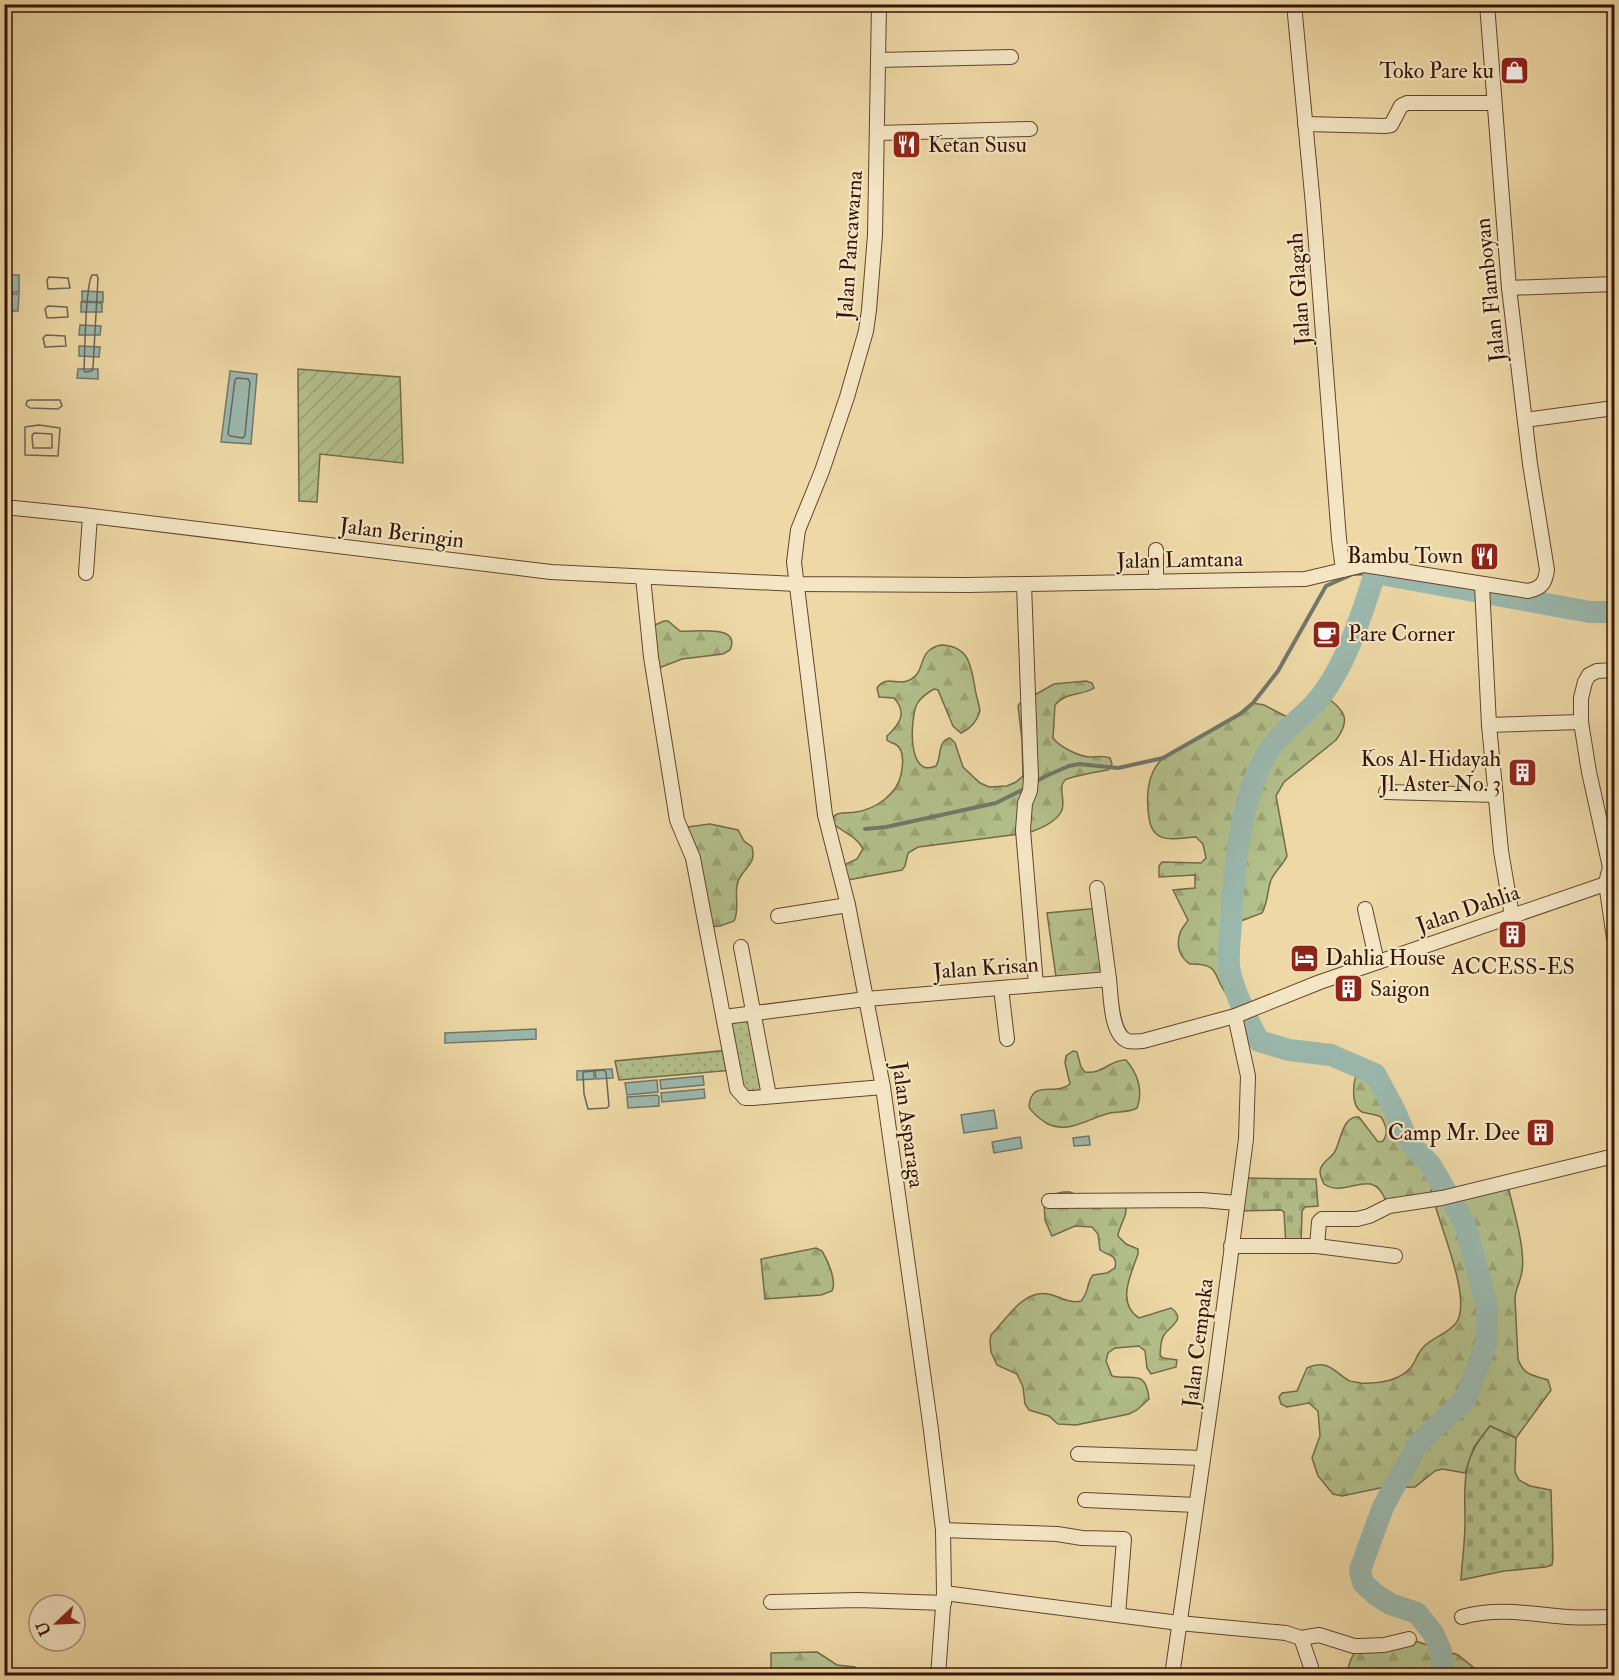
<svg xmlns="http://www.w3.org/2000/svg" width="1619" height="1680" font-family="'IM FELL Double Pica',serif">
	<defs>
		<pattern id="grass-dots" width="8" height="8" patternUnits="userSpaceOnUse" patternTransform="scale(1.5)"><rect width="8" height="8" fill="#b3c08b"/><path d="M2 2h.1M6 6h.1" fill="none" stroke="#9ba476" stroke-width="1.8" stroke-linecap="round"/></pattern>
		<pattern id="forest-firs" width="22" height="20" patternUnits="userSpaceOnUse" patternTransform="scale(1.5)"><rect width="22" height="20" fill="#b3c08b"/><path d="M5 1l3.5 6h-7zM16 11l3.5 6h-7z" fill="#9ba476"/></pattern>
		<pattern id="cemetery-stones" width="16" height="16" patternUnits="userSpaceOnUse" patternTransform="scale(1.5)"><rect width="16" height="16" fill="#b3c08b"/><path d="M2 7V4a2 2 0 0 1 4 0v3zM10 15v-3a2 2 0 0 1 4 0v3z" fill="#9ba476"/></pattern>
		<pattern id="garden-furrows" width="10" height="10" patternUnits="userSpaceOnUse" patternTransform="scale(1.5)"><rect width="10" height="10" fill="#b3c08b"/><path d="M-1 1l2-2M0 10L10 0M9 11l2-2" fill="none" stroke="#9ba476"/></pattern>
	</defs>
	<rect width="100%" height="100%" fill="#eed9a6"/>
	<filter id="stains"><feTurbulence type="fractalNoise" baseFrequency=".00333" numOctaves="4"/><feColorMatrix values="0 0 0 0 .2 0 0 0 0 .09 0 0 0 0 .02 0 0 0 .5 -.17"/></filter>
	<radialGradient id="worn" r=".72"><stop offset=".6" stop-color="#630" stop-opacity="0"/><stop offset="1" stop-color="#630" stop-opacity=".3"/></radialGradient>
	<!-- grass -->
	<polygon fill="url(#grass-dots)" stroke="#746a48" stroke-width="1.5" points="753,1014 769,1096 745,1098 733,1070 619,1080 615,1061 730,1050 724,1017"/>
	<!-- forest -->
	<g fill="url(#forest-firs)" stroke="#746a48" stroke-width="1.5">
		<path d="M664,621H668L680,631C693,633 742,623 730,650L723,654L682,659L659,668L648,628Z"/>
		<path d="M941,645C969,646 971,665 975,688C976,696 979,703 980,711C977,721 970,729 961,733L953,726L938,690L934,689C927,693 921,697 917,704C910,719 907,779 936,766C942,756 937,741 950,738L955,743L963,767L980,783L989,787L1007,786L1016,782L1023,776L1022,740L1018,706L1020,703L1054,684L1086,681L1092,683L1094,688C1082,696 1065,692 1055,705L1053,738C1060,747 1078,756 1089,757C1097,757 1103,755 1110,758L1112,764L1108,770C1101,771 1069,777 1065,780C1057,788 1067,803 1061,812C1055,823 1039,829 1028,833L918,847L908,853L905,866L902,870L842,881L844,865L857,859L863,849L860,844L854,838L833,824L831,820C837,810 846,814 856,812C876,809 897,794 901,775C903,765 905,749 895,744C892,743 889,742 887,740V736C899,725 908,713 894,698L879,697L877,688C886,675 895,685 907,681C929,673 914,651 941,645Z"/>
		<path d="M1322,693C1341,709 1354,716 1336,740L1284,782L1276,796L1287,856C1283,865 1275,871 1271,880C1267,891 1268,903 1262,913L1241,921L1237,926L1235,939L1239,985L1233,995L1228,996C1212,977 1222,963 1190,964C1179,957 1176,945 1180,933C1181,929 1186,924 1188,920L1173,890L1195,888V875L1159,877V866L1162,862L1201,863L1206,858L1203,844L1196,837C1175,838 1153,846 1149,818C1146,798 1147,773 1163,758C1169,752 1180,748 1187,744C1210,731 1233,720 1253,703L1264,705L1295,721Z"/>
		<path d="M710,824L738,830L744,841L752,847C756,864 747,865 740,877C732,890 741,908 734,921L720,926L705,927L680,828Z"/>
		<polygon points="1100,908 1109,979 1057,984 1047,913"/>
		<path d="M1073,1051L1077,1052L1081,1067L1085,1072C1102,1075 1111,1059 1126,1060C1138,1074 1143,1091 1137,1108C1127,1113 1120,1111 1110,1113C1089,1118 1068,1135 1046,1123C1040,1119 1033,1114 1029,1107C1031,1078 1055,1097 1070,1084L1065,1063L1066,1056Z"/>
		<path d="M1363,1069C1367,1070 1373,1072 1376,1075C1390,1091 1395,1121 1407,1138C1417,1152 1430,1163 1439,1178L1429,1195L1386,1201C1372,1164 1347,1200 1324,1184C1322,1180 1320,1176 1320,1171C1321,1162 1330,1159 1334,1153C1341,1142 1342,1115 1359,1117L1378,1142L1383,1141C1389,1133 1386,1125 1381,1117C1375,1114 1368,1114 1362,1112C1350,1106 1353,1080 1358,1071Z"/>
		<path d="M1507,1182C1512,1205 1526,1249 1522,1271C1521,1281 1515,1289 1515,1299L1518,1359C1524,1376 1533,1375 1548,1380L1551,1390L1516,1438L1490,1426L1474,1447L1465,1473L1442,1469L1435,1471L1415,1487L1380,1488L1342,1496L1333,1494L1318,1476L1312,1458L1320,1436L1318,1411L1309,1403L1287,1407L1281,1404L1279,1397L1282,1393L1297,1391L1307,1368C1329,1359 1333,1371 1348,1380C1351,1382 1357,1382 1361,1383C1378,1384 1401,1381 1412,1366C1415,1362 1417,1355 1421,1350C1430,1337 1446,1336 1456,1323C1472,1303 1443,1233 1436,1208L1442,1198Z"/>
		<path d="M1063,1192H1070L1077,1195L1125,1204C1129,1216 1119,1224 1118,1236L1126,1244L1138,1249V1254C1131,1274 1116,1303 1139,1318L1171,1308C1187,1319 1170,1326 1164,1335C1160,1341 1161,1347 1160,1355L1163,1358L1177,1360L1176,1367L1151,1374L1147,1368L1145,1351L1139,1346L1115,1348L1108,1353L1106,1361L1112,1376C1132,1381 1146,1368 1149,1399L1137,1410L1129,1414L1076,1425L1058,1424L1049,1416L1029,1410L1025,1404L1023,1387L1017,1374L997,1365L991,1352L990,1341L991,1335C1006,1320 1023,1289 1048,1294C1060,1296 1068,1304 1081,1301C1090,1291 1086,1283 1093,1275L1107,1273L1115,1268C1118,1254 1108,1256 1100,1250L1098,1234L1092,1227L1075,1226L1052,1236L1045,1220L1044,1201L1050,1195Z"/>
		<path d="M816,1248L822,1251C828,1261 837,1281 832,1291L821,1295L765,1299L761,1259Z"/>
		<path d="M1409,1639L1458,1655L1478,1671L1494,1672L1514,1670L1521,1675L1347,1676C1351,1636 1377,1644 1409,1639Z"/>
		<polygon points="817,1652 837,1665 855,1667 860,1675 771,1675 771,1653"/>
	</g>
	<!-- cemetery -->
	<g fill="url(#cemetery-stones)" stroke="#746a48" stroke-width="1.5">
		<polygon points="1240,1178 1316,1179 1318,1206 1305,1207 1302,1211 1301,1246 1286,1246 1284,1212 1281,1210 1236,1211"/>
		<path d="M1490,1426L1516,1438L1515,1472L1519,1480L1530,1486L1551,1490L1553,1558L1552,1565L1546,1567L1504,1571L1461,1580C1462,1561 1465,1542 1465,1523C1465,1480 1460,1461 1490,1426Z"/>
	</g>
	<!-- garden -->
	<polygon fill="url(#garden-furrows)" stroke="#746a48" stroke-width="1.5" points="298,369 400,377 403,463 320,454 317,502 299,501"/>
	<!-- water -->
	<g fill="#9bb9af" stroke="#72776b" stroke-width="1.5">
		<rect x="10" y="275" width="9" height="17"/>
		<polygon points="82,291 103,292 103,302 82,301"/>
		<polygon points="10,294 19,294 18,311 9,311"/>
		<polygon points="81,302 102,303 102,312 81,312"/>
		<polygon points="80,325 101,326 100,335 79,335"/>
		<polygon points="79,346 100,347 99,357 79,356"/>
		<polygon points="78,369 98,369 98,379 77,378"/>
		<polygon points="230,371 257,374 251,444 221,442"/>
		<polygon points="536,1029 536,1039 445,1043 445,1033"/>
		<polygon points="612,1069 613,1078 596,1079 595,1070"/>
		<polygon points="594,1070 594,1079 577,1080 577,1071"/>
		<polygon points="703,1076 704,1085 661,1089 660,1080"/>
		<polygon points="657,1080 658,1092 627,1095 625,1083"/>
		<polygon points="704,1089 705,1098 662,1102 661,1093"/>
		<polygon points="657,1095 659,1097 659,1106 628,1108 627,1097"/>
		<polygon points="994,1110 997,1128 964,1133 961,1115"/>
		<polygon points="1089,1136 1090,1145 1074,1146 1073,1138"/>
		<polygon points="1020,1137 1022,1148 994,1153 992,1142"/>
	</g>
	<g fill="none" stroke-linecap="round" stroke-linejoin="round">
		<!-- shore -->
		<g stroke="#68665a" stroke-width="1.5">
			<path d="M92,275H97L98,278L93,367L92,371L85,372L84,370C85,352 85,286 92,275Z"/>
			<polygon points="49,277 68,278 70,288 48,289 47,280"/>
			<polygon points="48,306 67,307 68,317 47,318 45,309"/>
			<polygon points="46,335 65,336 66,346 45,347 43,338"/>
			<polygon points="237,378 248,379 250,382 245,435 243,438 230,436 228,434 235,380"/>
			<polygon points="30,400 60,400 62,406 58,409 30,408 26,405 27,401"/>
			<polygon points="39,425 60,428 58,456 25,455 25,427"/>
			<polygon points="34,433 52,434 52,448 33,448 32,436"/>
			<polygon points="603,1070 606,1072 609,1106 607,1108 588,1109 584,1094 583,1072"/>
		</g>
		<!-- stream -->
		<g stroke="#72776b" stroke-width="4">
			<polyline points="1035,782 1048,775 1069,766 1079,764 1118,768 1163,758 1240,714 1253,703 1278,671 1326,586 1353,574 1375,573"/>
			<polyline points="865,829 886,827 996,803 1026,788"/>
		</g>
		<!-- river -->
		<path stroke="#9bb9af" stroke-width="22" d="M1443,1676L1441,1651L1433,1633L1417,1613L1390,1604L1375,1594L1363,1583L1360,1570L1383,1507L1418,1444L1466,1398L1487,1341V1306L1465,1224L1430,1164L1417,1151L1405,1135L1395,1111L1375,1074L1331,1055L1289,1050L1259,1041C1250,1026 1230,983 1229,965C1228,952 1230,937 1231,924C1234,870 1239,803 1266,755C1279,733 1300,720 1316,702C1345,669 1362,614 1375,573L1590,612H1614"/>
		<defs>
			<g id="minor">
				<polyline points="879,4 875,235 869,310 866,331 847,397 822,471 798,530 794,562 825,815 848,905 883,1087 931,1430 943,1530 944,1593 938,1676"/>
				<polyline points="1294,4 1313,205 1339,539 1343,570"/>
				<polyline points="878,60 1011,57"/>
				<polyline points="1305,124 1385,126 1391,125 1401,106 1407,103 1494,103"/>
				<polyline points="877,133 1030,129"/>
				<polyline points="1509,288 1614,284"/>
				<polyline points="1525,420 1614,408"/>
				<path d="M4,507L83,515L551,572L796,584L968,585L1305,579L1364,565L1528,591C1542,588 1545,583 1547,570L1530,464L1509,288L1487,4"/>
				<polyline points="86,573 90,516"/>
				<polyline points="643,577 651,657 677,820 693,858 737,1089 745,1098 753,1098 883,1087"/>
				<polyline points="1156,582 1156,550"/>
				<polyline points="1024,584 1031,777 1030,791 1025,803 1023,830 1036,985"/>
				<polyline points="1482,585 1489,725 1501,851 1512,916"/>
				<polyline points="1614,670 1597,671 1589,675 1585,682 1581,698 1581,722 1589,772 1610,867 1606,883 1614,938"/>
				<polyline points="1489,725 1581,722"/>
				<polyline points="1386,792 1496,795"/>
				<polyline points="1097,888 1109,979"/>
				<polyline points="1365,909 1377,962"/>
				<polyline points="778,916 848,905"/>
				<polyline points="741,947 769,1096"/>
				<polyline points="1001,988 1007,1039"/>
				<path d="M724,1017L866,999L1109,979C1111,994 1110,1035 1128,1041C1132,1042 1139,1041 1143,1041L1235,1016L1320,982L1614,881"/>
				<polyline points="1049,1201 1202,1200 1237,1203"/>
				<polyline points="1231,1246 1317,1246 1395,1256"/>
				<polyline points="1317,1246 1319,1222 1322,1219 1357,1219 1369,1216 1389,1206 1442,1198 1614,1156"/>
				<polyline points="1078,1454 1203,1458"/>
				<polyline points="1085,1500 1196,1505"/>
				<polyline points="943,1530 1057,1534 1082,1538 1124,1539 1118,1615"/>
				<polyline points="944,1593 1179,1623 1286,1633 1301,1638 1311,1667 1310,1676"/>
				<polyline points="771,1602 858,1600 944,1603"/>
				<path d="M1462,1617C1498,1607 1532,1614 1568,1617C1583,1618 1599,1617 1614,1617"/>
				<polyline points="1301,1638 1319,1635 1354,1646 1360,1646 1384,1645 1409,1639"/>
				<polyline points="1172,1676 1215,1375 1246,1139 1248,1076 1235,1016"/>
			</g>
		</defs>
		<!-- minor casing -->
		<use href="#minor" stroke="#63442e" stroke-width="16"/>
		<!-- minor -->
		<use href="#minor" stroke="#f4e6c5" stroke-width="14"/>
	</g>
	<!-- icons -->
	<defs>
		<symbol id="shop-square" viewBox="-11 -11 22 22"><rect x="-9" y="-9" width="18" height="18" rx="4" fill="#8f2418" stroke="#f4e6c5"/><path d="M-5-2.5h2.3a2.7 3.5 0 0 1 5.4 0H5L5.5 6h-11ZM-1.5-2.5h3a1.5 2.3 0 0 0-3 0Z" fill="#fff"/></symbol>
		<symbol id="restaurant-square" viewBox="-11 -11 22 22"><rect x="-9" y="-9" width="18" height="18" rx="4" fill="#8f2418" stroke="#f4e6c5"/><path d="M-5-6h1v4h1v-4h1v4h1v-4h1v5L-1.5 .5V6h-2V.5L-5-1ZM5-6V6H3V1.5H1.5Q1.5-4 5-6Z" fill="#fff"/></symbol>
		<symbol id="cafe-square" viewBox="-11 -11 22 22"><rect x="-9" y="-9" width="18" height="18" rx="4" fill="#8f2418" stroke="#f4e6c5"/><path d="M-5.5-4.5H6V0H3Q3 3.5 0 3.5H-2.5Q-5.5 3.5-5.5 0ZM3-3.2v2h1.7v-2ZM-6 4.5H4V6H-6Z" fill="#fff"/></symbol>
		<symbol id="building-square" viewBox="-11 -11 22 22"><rect x="-9" y="-9" width="18" height="18" rx="4" fill="#8f2418" stroke="#f4e6c5"/><path d="M-4-6H4V6H1V3H-1V6H-4ZM-2.5-4.3h1.7v1.8h-1.7ZM.8-4.3h1.7v1.8H.8ZM-2.5-1h1.7V.8h-1.7ZM.8-1h1.7V.8H.8Z" fill="#fff"/></symbol>
		<symbol id="hotel-square" viewBox="-11 -11 22 22"><rect x="-9" y="-9" width="18" height="18" rx="4" fill="#8f2418" stroke="#f4e6c5"/><path d="M-6-4.5h1.5V1H6V5H4.5V3h-9V5H-6ZM-4 0a1.8 1.8 0 1 1 3.6 0ZM.5 0V-2.5h3Q6-2.5 6 0Z" fill="#fff"/></symbol>
	</defs>
	<g fill-rule="evenodd">
		<use href="#shop-square" x="1498" y="54" width="33" height="33"/>
		<use href="#restaurant-square" x="890" y="128" width="33" height="33"/>
		<use href="#restaurant-square" x="1468" y="540" width="33" height="33"/>
		<use href="#cafe-square" x="1310" y="618" width="33" height="33"/>
		<use href="#building-square" x="1506" y="756" width="33" height="33"/>
		<use href="#building-square" x="1496" y="918" width="33" height="33"/>
		<use href="#hotel-square" x="1288" y="942" width="33" height="33"/>
		<use href="#building-square" x="1332" y="972" width="33" height="33"/>
		<use href="#building-square" x="1524" y="1116" width="33" height="33"/>
	</g>
	<g text-anchor="middle" dominant-baseline="central" stroke-width="4.5" stroke-linejoin="round" paint-order="stroke">
		<!-- poi labels -->
		<g font-size="22" fill="#351306" stroke="#f4e6c5" text-anchor="end">
			<text x="1494" y="71">Toko Pare ku</text>
			<text x="928" y="145" text-anchor="start">Ketan Susu</text>
			<text x="1463" y="556">Bambu Town</text>
			<text x="1348" y="634" text-anchor="start">Pare Corner</text>
			<text x="1501" y="759">Kos Al-Hidayah<tspan x="1501" dy="25">Jl. Aster No. 3</tspan></text>
			<text x="1325" y="958" text-anchor="start">Dahlia House</text>
			<text x="1513" y="967" text-anchor="middle">ACCESS-ES</text>
			<text x="1370" y="989" text-anchor="start">Saigon</text>
			<text x="1520" y="1133">Camp Mr. Dee</text>
		</g>
		<!-- street labels -->
		<g font-size="22" fill="#351306" stroke="#f4e6c5">
			<text transform="translate(850 245) rotate(-86)">Jalan Pancawarna</text>
			<text transform="translate(1299 289) rotate(-94)">Jalan Glagah</text>
			<text transform="translate(1490 290) rotate(-96)">Jalan Flamboyan</text>
			<text transform="translate(402 533) rotate(7)">Jalan Beringin</text>
			<text transform="translate(1180 560) rotate(-1)">Jalan Lamtana</text>
			<text transform="translate(1468 909) rotate(-19)">Jalan Dahlia</text>
			<text transform="translate(986 968) rotate(-4)">Jalan Krisan</text>
			<text transform="translate(908 1125) rotate(82)">Jalan Asparaga</text>
			<text transform="translate(1198 1343) rotate(-83)">Jalan Cempaka</text>
		</g>
	</g>
	<!-- margin -->
	<rect width="1619" height="1680" fill="none" stroke="#eed9a6" stroke-width="24"/>
	<rect x="6" y="6" width="1607" height="1668" fill="none" stroke="#351306" stroke-width="3"/>
	<rect x="12" y="12" width="1595" height="1656" fill="none" stroke="#351306" stroke-width="1.5"/>
	<!-- north arrow -->
	<g transform="translate(57 1623) rotate(247)"><circle r="28" fill="#f4e6c5" stroke="#a89279" stroke-width="1.5"/>
	<path d="M0-4.5L10 22L0 15L-10 22Z" fill="#8f2418"/>
	<text y="-9" font-size="16" font-weight="bold" text-anchor="middle" fill="#351306">U</text>
	</g>
	<rect width="100%" height="100%" filter="url(#stains)"/>
	<rect width="100%" height="100%" fill="url(#worn)"/>
</svg>
